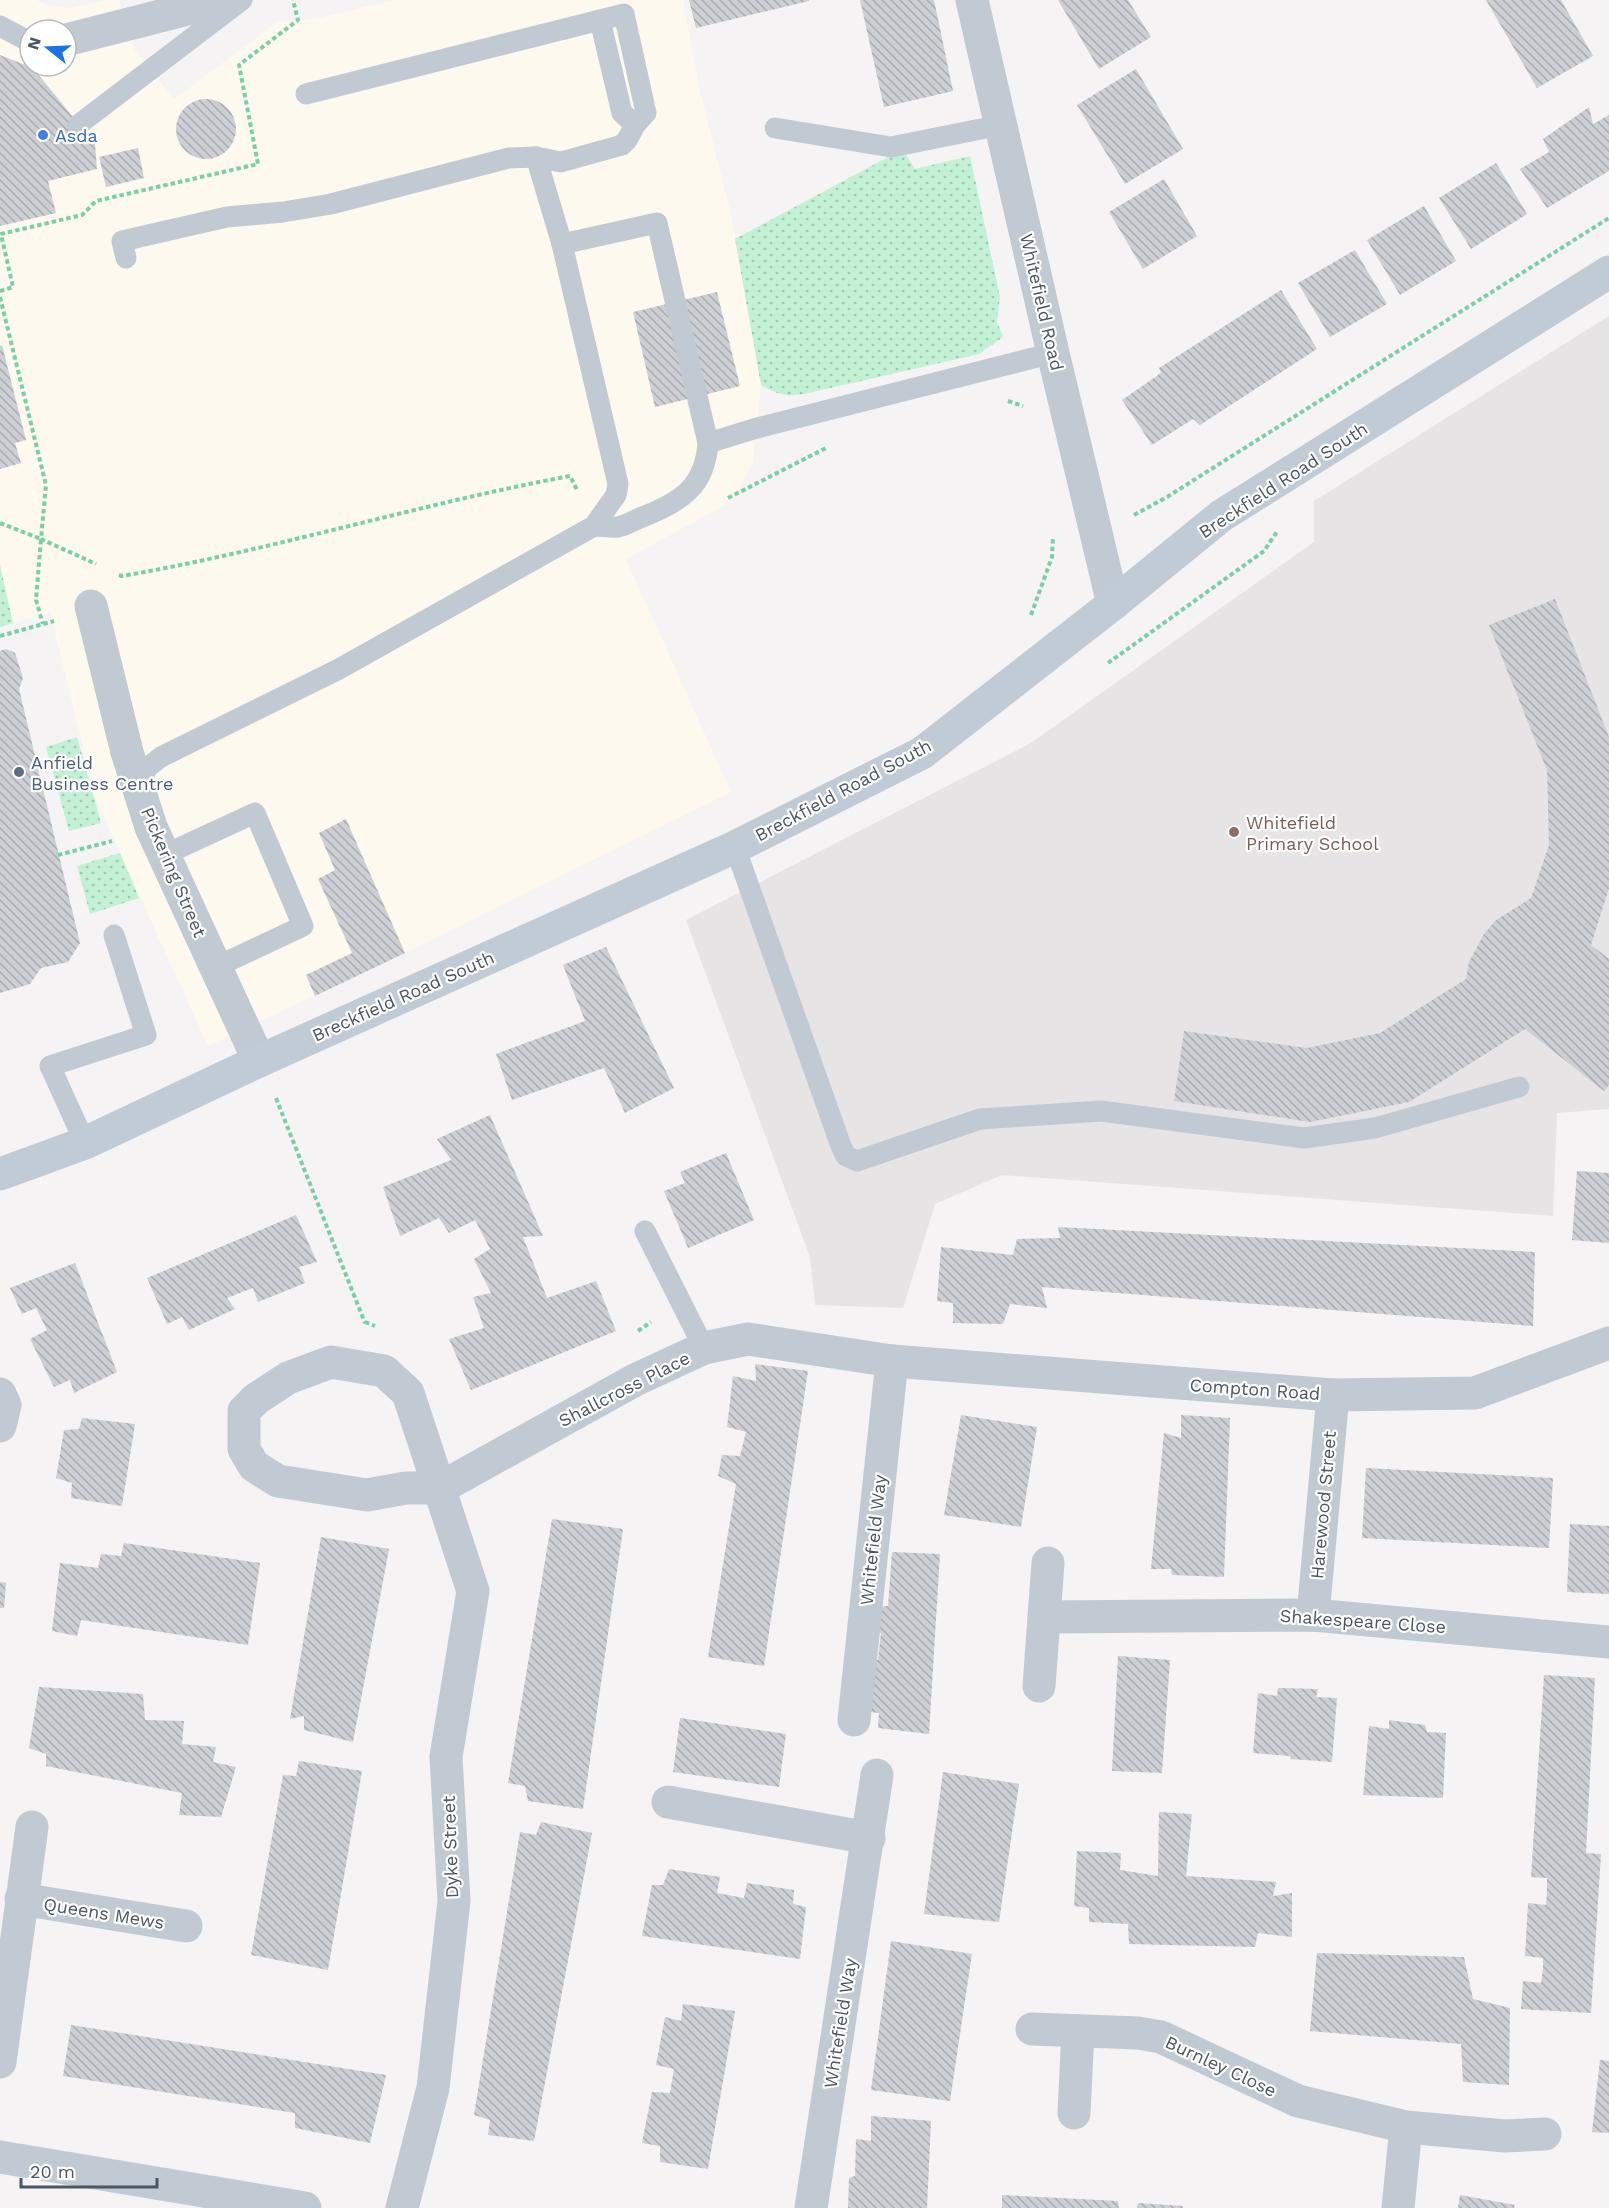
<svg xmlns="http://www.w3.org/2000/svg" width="1609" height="2208" font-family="'Work Sans',sans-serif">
	<defs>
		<pattern id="grass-dots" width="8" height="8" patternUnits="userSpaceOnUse" patternTransform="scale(1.5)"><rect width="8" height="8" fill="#c3f1d5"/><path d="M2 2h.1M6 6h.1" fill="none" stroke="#a0c6b0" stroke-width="1.8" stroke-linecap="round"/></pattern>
		<pattern id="building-back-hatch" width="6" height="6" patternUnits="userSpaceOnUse" patternTransform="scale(1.5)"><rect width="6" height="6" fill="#cdcfd5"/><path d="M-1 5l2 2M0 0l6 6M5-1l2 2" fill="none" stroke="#a8abb0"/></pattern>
	</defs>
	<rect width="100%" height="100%" fill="#f5f3f3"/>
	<!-- commercial -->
	<path fill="#fdf9ef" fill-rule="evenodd" d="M0,0H36L52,6L71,8L104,0H119L134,49L174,99L279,21L313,19L395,0H683L699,86L731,214L761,385L753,461L733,501L626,559L731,792L405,953L208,1046L96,800L50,613L13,623L0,565ZM30,30H66V66H30Z"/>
	<!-- education -->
	<polygon fill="#e6e4e5" points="1609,316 1609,1109 1557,1113 1553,1216 1002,1175 935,1204 903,1308 815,1305 810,1257 686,920 1031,743 1314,542 1314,501"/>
	<!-- grass -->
	<g fill="url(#grass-dots)">
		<path d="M905,153L915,169L970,156L1000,297L997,322L1003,337L979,354L804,394C786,397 776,394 761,385L735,239L892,155Z"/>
		<polygon points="0,565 13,623 0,627"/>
		<polygon points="77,737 101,823 69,831 46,747"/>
		<polygon points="120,853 139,898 90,914 77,866"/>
	</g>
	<!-- building -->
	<g fill="url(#building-back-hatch)">
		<polygon points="689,0 809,0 809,1 696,28"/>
		<polygon points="860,0 934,0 953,91 884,107"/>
		<polygon points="1058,0 1128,0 1151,37 1099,69"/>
		<polygon points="1486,0 1561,0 1593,56 1537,88"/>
		<polygon points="0,55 33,68 95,144 97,169 48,181 56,213 0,226"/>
		<polygon points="1136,69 1183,149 1125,184 1077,105"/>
		<circle cx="206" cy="129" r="30"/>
		<polygon points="1589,107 1593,124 1609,115 1609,171 1547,208 1520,169 1549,152 1543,139"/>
		<polygon points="138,148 144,178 106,187 99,157"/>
		<polygon points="1496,163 1527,214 1471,249 1439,198"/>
		<polygon points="1164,179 1197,236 1143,269 1109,212"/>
		<polygon points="1424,206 1456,261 1400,295 1367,240"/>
		<polygon points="1355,250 1387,304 1330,337 1298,283"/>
		<polygon points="1281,290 1317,349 1200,425 1193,419 1152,445 1122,400 1161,373 1159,368"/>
		<polygon points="717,292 740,386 655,407 633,312"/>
		<polygon points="2,345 26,440 15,443 21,463 0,469 0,346"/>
		<polygon points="1555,599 1609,737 1609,888 1591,945 1609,959 1609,1085 1604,1091 1525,1029 1409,1102 1310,1122 1174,1101 1184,1031 1307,1048 1380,1033 1466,979 1469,962 1484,934 1496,920 1531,898 1549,845 1547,770 1489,625"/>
		<polygon points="6,649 15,653 23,678 19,689 80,943 68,962 41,968 30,984 0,993 0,651"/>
		<polygon points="346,819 405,953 315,996 306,975 352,953 318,879 335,870 319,833"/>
		<polygon points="606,947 674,1088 625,1113 604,1068 512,1100 496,1054 585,1021 563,965"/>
		<polygon points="490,1115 543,1236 523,1237 547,1298 596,1281 616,1331 471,1390 449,1339 484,1328 473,1297 491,1293 474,1259 490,1249 475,1220 449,1233 439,1218 400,1236 383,1187 451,1160 437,1139"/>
		<polygon points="726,1153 754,1220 688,1248 664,1191 685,1183 680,1172"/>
		<polygon points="1577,1171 1609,1173 1609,1243 1572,1240"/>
		<polygon points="296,1215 317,1262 299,1267 305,1283 258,1302 253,1288 227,1298 235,1309 189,1330 182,1317 167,1324 147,1278"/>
		<polygon points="1058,1227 1535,1252 1533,1326 1042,1287 1047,1308 1010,1304 1003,1324 953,1323 953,1303 937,1301 941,1247 1013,1255 1017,1239 1060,1238"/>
		<polygon points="75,1263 117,1372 74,1393 70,1380 54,1387 30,1339 47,1330 36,1308 22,1314 10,1288"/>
		<polygon points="755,1364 808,1371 764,1666 708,1657 736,1484 718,1476 722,1455 740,1456 746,1432 727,1427 733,1376 756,1381"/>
		<polygon points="961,1415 1037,1427 1021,1527 944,1515"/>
		<polygon points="1181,1415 1230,1418 1224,1577 1172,1575 1171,1569 1151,1569 1164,1433 1181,1438"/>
		<polygon points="82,1418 135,1424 122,1506 71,1498 72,1483 56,1478 64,1430 79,1429"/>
		<polygon points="1366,1468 1553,1478 1549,1548 1362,1538"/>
		<polygon points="552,1519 623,1529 583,1809 528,1801 525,1786 508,1783"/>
		<polygon points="1570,1524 1609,1526 1609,1594 1567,1592"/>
		<polygon points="321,1537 389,1549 353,1742 304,1730 304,1716 290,1719"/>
		<polygon points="124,1543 260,1563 248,1645 81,1620 77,1636 52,1631 60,1563 98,1568 101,1554 121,1556"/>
		<polygon points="892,1552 940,1554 929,1734 878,1728 879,1713 861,1711 866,1659 878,1660 881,1633 863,1632 866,1607 888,1606"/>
		<polygon points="0,1582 6,1583 4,1608 0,1608"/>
		<polygon points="1118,1656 1170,1660 1162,1773 1112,1771"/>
		<polygon points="1544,1675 1595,1678 1586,1853 1601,1854 1591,2013 1521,2009 1523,1981 1541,1983 1543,1969 1543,1958 1525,1956 1528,1903 1546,1905 1547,1891 1547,1878 1531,1877"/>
		<polygon points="39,1687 143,1694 145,1720 184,1721 182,1744 216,1747 213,1762 236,1767 221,1817 179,1815 182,1793 46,1766 46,1754 29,1748"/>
		<polygon points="1278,1688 1318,1689 1316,1697 1337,1698 1332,1762 1291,1759 1290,1756 1253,1753 1258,1693 1277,1696"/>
		<polygon points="680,1718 786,1734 779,1787 673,1772"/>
		<polygon points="1389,1720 1425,1725 1427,1732 1446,1733 1443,1798 1363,1795 1369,1726 1389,1729"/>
		<polygon points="299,1761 362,1771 328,1970 251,1955 283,1775 296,1776"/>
		<polygon points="943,1772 1019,1784 999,1922 924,1914"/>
		<polygon points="1159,1812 1192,1814 1186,1876 1276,1882 1273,1896 1292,1893 1292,1937 1258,1933 1255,1947 1129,1944 1128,1924 1089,1922 1089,1908 1074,1906 1077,1851 1121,1853 1120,1870 1158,1876"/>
		<polygon points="541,1822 592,1833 534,2141 488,2135 490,2120 474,2115 520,1832 536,1835"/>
		<polygon points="669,1869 720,1877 717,1893 744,1898 747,1883 794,1890 793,1904 806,1907 800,1959 642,1936 652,1885 663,1885"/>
		<polygon points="891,1941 972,1954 950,2101 871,2090"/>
		<polygon points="1317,1953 1464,1957 1473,1999 1510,2008 1509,2085 1463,2082 1461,2044 1310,2031"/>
		<polygon points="683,2004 735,2011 708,2169 660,2162 660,2146 642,2143 652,2092 670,2093 674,2069 656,2065 665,2017 681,2021"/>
		<polygon points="71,2025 386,2075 370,2143 295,2128 295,2113 63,2076"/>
		<polygon points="1600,2060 1609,2061 1609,2133 1592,2132"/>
		<polygon points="871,2116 931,2121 927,2208 848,2208 849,2178 855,2176 856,2139 871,2141"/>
		<polygon points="1002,2195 1118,2201 1119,2208 1002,2208"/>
		<polygon points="1460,2195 1515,2205 1514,2208 1458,2208"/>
		<polygon points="1138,2203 1183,2206 1183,2208 1137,2208"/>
	</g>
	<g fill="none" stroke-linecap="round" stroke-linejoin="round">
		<!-- path -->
		<g stroke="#7ad0a6" stroke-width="4" stroke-dasharray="4.5 3" stroke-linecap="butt">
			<polyline points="0,291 13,287 1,234 82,215 96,201 258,164 239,65 298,20 293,0"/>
			<polyline points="0,297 46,485 41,539 96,564"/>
			<polyline points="1008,401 1023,406"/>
			<polyline points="728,498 826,448"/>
			<polyline points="1134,515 1167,497 1609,218"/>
			<polyline points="0,523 41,539 36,600 43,624"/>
			<path d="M119,575L122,576C273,550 419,504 570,476L577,490"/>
			<polyline points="1031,615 1052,557 1053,537"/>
			<polyline points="0,636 54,621"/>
			<polyline points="1108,663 1264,551 1278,530"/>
			<polyline points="58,855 112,841"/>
			<polyline points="276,1098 365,1323"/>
			<polyline points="365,1322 375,1326"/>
			<polyline points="638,1331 651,1322"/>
		</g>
		<!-- lane -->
		<g stroke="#c1cad2" stroke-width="21">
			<polyline points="600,20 622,113 635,125"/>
			<polyline points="0,26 30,42"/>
			<polyline points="78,125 242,0"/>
			<polyline points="775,128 891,147 1001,125"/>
			<path d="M562,244L657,223L708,443C705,486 682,501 645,516C636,519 627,525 618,527C611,528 602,526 594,526"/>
			<polyline points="126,258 122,241 227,217 283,212 331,204 509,158 536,157 561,162 622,145 627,140 635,125 646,113 624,14 306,94"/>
			<polyline points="708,443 757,428 1053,353"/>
			<polyline points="138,784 148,767 161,757 339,669 594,526 616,495 618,484 562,244 536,157"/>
			<polyline points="735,847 841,1146 846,1156 857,1161 980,1119 1101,1111 1304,1138 1375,1128 1519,1087"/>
			<polyline points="164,855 255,813 303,926 216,967"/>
			<polyline points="85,1143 50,1066 146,1035 114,935"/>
			<polyline points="645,1231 704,1348"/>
		</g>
		<!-- street -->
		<g stroke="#c1cad2" stroke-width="33">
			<polyline points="972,0 1053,353 1113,604"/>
			<polyline points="66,40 223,0"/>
			<polyline points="91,606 127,752 151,827 259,1061"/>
			<polyline points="0,1394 5,1405 0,1426"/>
			<polyline points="1313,1615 1333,1395"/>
			<polyline points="1044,1617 1313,1615 1609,1642"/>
			<polyline points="1039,1686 1048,1563"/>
			<polyline points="854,1720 892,1361"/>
			<polyline points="668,1802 869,1838"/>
			<polyline points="21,1899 186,1926"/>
			<polyline points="1032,2029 1138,2033 1161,2037 1298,2101 1406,2127 1505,2136 1545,2134"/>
			<polyline points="0,2062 32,1827"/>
			<polyline points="1074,2113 1078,2031"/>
			<polyline points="0,2157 305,2208"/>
			<polyline points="402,2208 433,2088 454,1901 446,1757 473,1591 408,1393 384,1371 331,1362 288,1378 256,1399 244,1411 244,1449 254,1466 278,1481 367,1495 406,1488 440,1488 635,1380 704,1348 748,1339 892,1361 1333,1395 1475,1393 1609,1343"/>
			<polyline points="811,2208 877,1775"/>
			<polyline points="1398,2208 1406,2127"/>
		</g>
		<!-- secondary -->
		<polyline stroke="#c1cbd6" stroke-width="33" points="0,1174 85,1143 259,1061 735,847 922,753 1113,604 1221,516 1609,272"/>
	</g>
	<!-- markers -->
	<circle fill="#3f7fe0" stroke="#fff" stroke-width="2" cx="43" cy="135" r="6"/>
	<circle fill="#5c6f8a" stroke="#fff" stroke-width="2" cx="19" cy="772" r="6"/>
	<circle fill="#8d6e63" stroke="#fff" stroke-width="2" cx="1234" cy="832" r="6"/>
	<g text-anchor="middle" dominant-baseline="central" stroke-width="4.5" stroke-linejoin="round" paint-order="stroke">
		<!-- shop labels -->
		<g font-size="18" fill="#366cbe" stroke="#fff" text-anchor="start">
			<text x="55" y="135">Asda</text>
		</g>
		<!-- street labels -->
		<g font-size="18" fill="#4a5661" stroke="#fff">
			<text transform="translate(1042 302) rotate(77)">Whitefield Road</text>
			<text transform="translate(1283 480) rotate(-33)">Breckfield Road South</text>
			<text transform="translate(843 790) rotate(-28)">Breckfield Road South</text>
			<text transform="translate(174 872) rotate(67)">Pickering Street</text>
			<text transform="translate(403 996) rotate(-24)">Breckfield Road South</text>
			<text transform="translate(624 1389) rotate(-27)">Shallcross Place</text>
			<text transform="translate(1255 1389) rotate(4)">Compton Road</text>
			<text transform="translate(1323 1505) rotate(-85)">Harewood Street</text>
			<text transform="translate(873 1540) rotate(-84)">Whitefield Way</text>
			<text transform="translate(1363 1621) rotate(4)">Shakespeare Close</text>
			<text transform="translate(450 1847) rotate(-92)">Dyke Street</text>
			<text transform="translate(104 1913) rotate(9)">Queens Mews</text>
			<text transform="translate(840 2023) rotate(-81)">Whitefield Way</text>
			<text transform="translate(1221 2066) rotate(25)">Burnley Close</text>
		</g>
		<!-- service labels -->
		<g font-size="18" fill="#4e5e75" stroke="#fff" text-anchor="start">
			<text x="31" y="762">Anfield<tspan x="31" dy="21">Business Centre</tspan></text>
		</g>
		<!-- education labels -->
		<g font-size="18" fill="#785e54" stroke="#fff" text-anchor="start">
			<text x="1246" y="822">Whitefield<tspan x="1246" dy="21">Primary School</tspan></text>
		</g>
	</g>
	<!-- north arrow -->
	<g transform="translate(48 48) rotate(288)"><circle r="28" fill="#ffffff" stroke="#b7bbc0" stroke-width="1.5"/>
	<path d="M0-4.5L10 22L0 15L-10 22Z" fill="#1a73e8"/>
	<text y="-9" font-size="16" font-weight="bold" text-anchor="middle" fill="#4a5661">N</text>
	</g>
	<!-- scale -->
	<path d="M21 2178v9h136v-9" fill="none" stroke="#4a5661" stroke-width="3"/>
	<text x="30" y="2178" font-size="18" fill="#4a5661" stroke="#ffffff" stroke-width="4.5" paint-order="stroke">20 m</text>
</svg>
